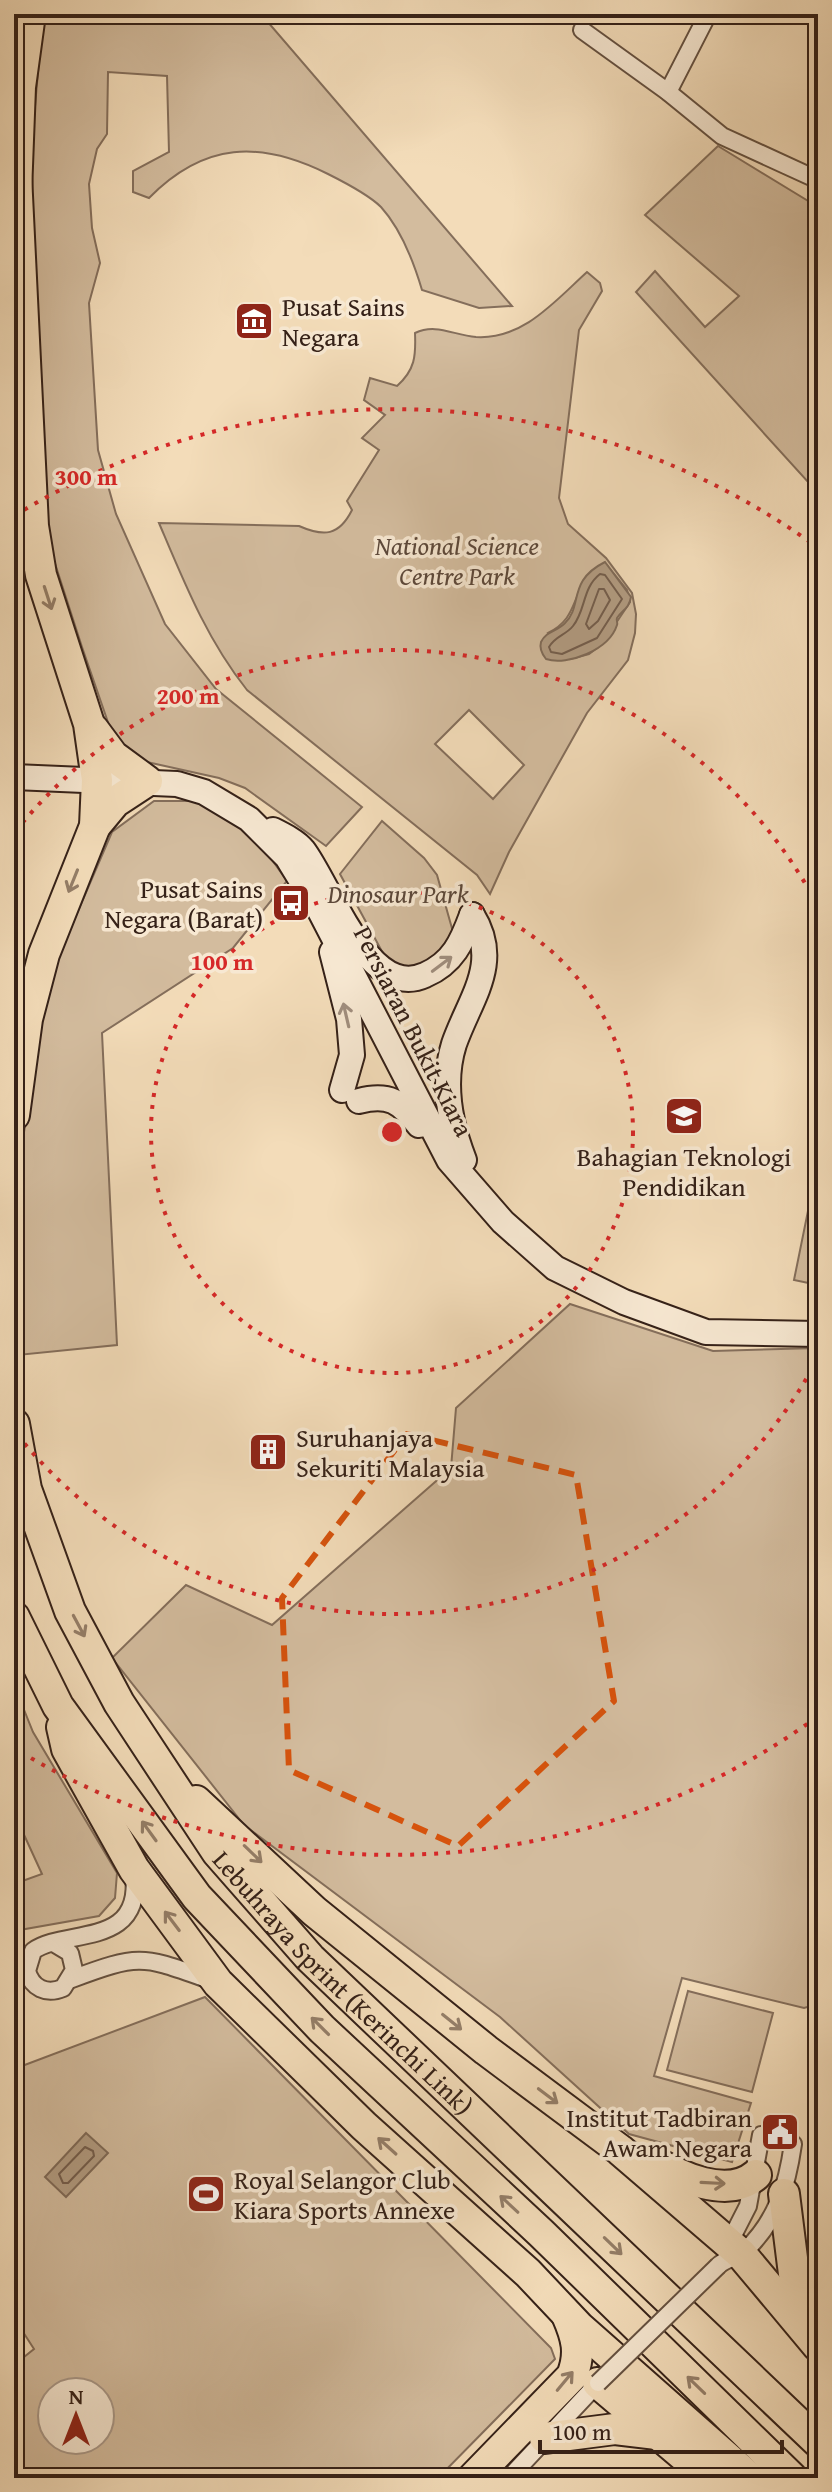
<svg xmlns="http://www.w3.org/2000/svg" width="832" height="2492" font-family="'Gentium Book Plus',serif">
	<rect width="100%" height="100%" fill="#f3dcb9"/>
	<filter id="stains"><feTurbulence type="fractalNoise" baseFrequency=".0025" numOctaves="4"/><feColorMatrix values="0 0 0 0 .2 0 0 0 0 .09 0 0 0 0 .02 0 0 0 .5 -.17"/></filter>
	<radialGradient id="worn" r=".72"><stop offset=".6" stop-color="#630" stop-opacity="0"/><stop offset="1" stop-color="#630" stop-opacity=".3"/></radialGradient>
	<!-- green -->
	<g fill="#d3bc9e" stroke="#846e5b" stroke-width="2" fill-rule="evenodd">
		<path d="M43,14H261L512,306L479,308L422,290C414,263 400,228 381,207C368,194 344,182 328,174C260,140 204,142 149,198L133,192V171L169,152L167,76L108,72L107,134L97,149L89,184L92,228L100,263L89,303L98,450L116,514L165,624L216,689L362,807L326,846L245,788L219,778L147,762L125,749L111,731L82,647L49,545L29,176Z"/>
		<polygon points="718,146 818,207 818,493 636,292 655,271 705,327 739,296 645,215"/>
		<path d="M587,272L600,283L602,291L579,330L559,498L568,524L606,558L632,593L636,614L635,633L628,660L587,713L509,852L490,894L477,875L247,690C207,640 184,582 159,523L299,526C324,537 339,536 352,510L347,501L379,450L362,438L385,415L364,400L370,378L397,386C415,370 416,356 415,333C436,323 453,335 476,337C523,340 555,301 587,272ZM605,563L627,590L630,602L602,644L589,654L570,659L548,633C584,615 566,588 605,563ZM469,710L524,765L493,799L435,744Z"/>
		<polygon points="154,801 205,801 253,833 287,881 233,948 102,1033 117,1345 18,1355 23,1138 50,976 112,832"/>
		<polygon points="382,821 424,858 437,875 453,932 449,944 419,971 397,966 385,957 340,874"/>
		<polygon points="811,1196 818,1197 818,1285 794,1280"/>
		<polygon points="570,1304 713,1351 818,1348 818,2004 804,2008 682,1978 654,2076 751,2103 732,2162 629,2134 500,2017 244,1825 112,1658 186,1585 272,1625 451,1468 456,1408"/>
		<polygon points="14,1685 33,1732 117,1873 115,1898 99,1916 14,1931 14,1884 42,1874 14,1813"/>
		<polygon points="688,1991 773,2013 752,2092 667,2070"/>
		<path d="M205,1997L551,2348L555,2359L438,2478H31L14,2462V2365L34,2349L14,2318V2069ZM52,2392H100V2440H52Z"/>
	</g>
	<!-- water -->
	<g fill="#b29c82" stroke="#806b58" stroke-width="2">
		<path d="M605,562L631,597C629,609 622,610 617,618C616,620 618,623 617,625C609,650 568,666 546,659C542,654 539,649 541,642C546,631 558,631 565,623C583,606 567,581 605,562Z"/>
		<polygon points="86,2133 108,2153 66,2197 45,2177"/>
	</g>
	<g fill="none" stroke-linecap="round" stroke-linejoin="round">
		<!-- shore -->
		<g stroke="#745e4d" stroke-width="2">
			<path d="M600,574L605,575L622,599L597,638L562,654L551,652L549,647C555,636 566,635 573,626C586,610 582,588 600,574Z"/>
			<polygon points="599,589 604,589 610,600 598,621 589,629 586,624"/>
			<polygon points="85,2147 93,2151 94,2156 68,2183 63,2183 59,2174"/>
		</g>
		<defs>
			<g id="street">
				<polyline points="582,30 668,92 722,136 818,180"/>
				<polyline points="668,92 708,14"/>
				<path d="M55,1944L70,1953L74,1970L63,1988C46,1995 32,1988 27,1971L33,1951C64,1928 143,1949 134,1875"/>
				<path d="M72,1979C143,1952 144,1957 213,1981"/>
				<polyline points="726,2249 748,2206 761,2135"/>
				<path d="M718,2266C726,2258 737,2258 745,2251C777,2220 787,2186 793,2144"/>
				<polyline points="509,2478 598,2383"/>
			</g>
			<g id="secondary">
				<polyline points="14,777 177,784 204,792 249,819 287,857 320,911 449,1160 503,1222 555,1268 624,1302 706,1332 818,1334"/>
				<path d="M273,830C283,835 297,842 303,850C330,885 368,1001 425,975C453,963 462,942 472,915"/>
				<polyline points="332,952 349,1019 352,1055 342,1090"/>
				<path d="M359,1101C389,1093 401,1102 419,1125"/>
				<path d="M464,1160C450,1124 442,1082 454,1044C470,998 502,963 472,915"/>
			</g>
			<g id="highway">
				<polyline points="16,192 20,87 30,14"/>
				<polyline points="93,729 113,756 147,781 115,802 95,826"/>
				<polyline points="14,1115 27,1019 44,954 95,826 97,780 89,724 41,575 33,526 16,175"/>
				<path id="s1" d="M14,1424L26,1489L70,1611L119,1703L217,1852L310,1958L818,2442"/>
				<polyline points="14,1617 58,1706 197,1897 322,2029 541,2233 792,2478"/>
				<polyline points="62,1727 67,1749 134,1869 218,1983 364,2126 528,2273 579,2327 750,2478"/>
				<polyline points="196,1801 314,1911 486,2050 620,2150 741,2254 818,2346"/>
				<path d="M652,2160C678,2176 727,2200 756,2175"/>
				<polyline points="784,2194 794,2274 817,2322"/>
				<polyline points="598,2383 710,2478"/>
				<polyline points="545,2438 615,2429 657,2434"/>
				<path d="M473,2478L572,2376C581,2353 577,2338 567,2315"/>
			</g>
		</defs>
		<!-- street casing -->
		<use href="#street" stroke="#645040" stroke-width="20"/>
		<!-- secondary casing -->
		<use href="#secondary" stroke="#352118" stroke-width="28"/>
		<!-- highway casing -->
		<use href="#highway" stroke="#352118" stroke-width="34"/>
		<!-- street -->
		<use href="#street" stroke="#f7e8d2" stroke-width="16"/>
		<!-- secondary -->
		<use href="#secondary" stroke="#f7e8d2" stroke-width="24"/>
		<!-- highway -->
		<use href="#highway" stroke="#f3dcb9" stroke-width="30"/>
		<defs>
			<polyline id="street-bridge" points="598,2383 718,2266"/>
		</defs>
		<!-- street-bridge casing -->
		<use href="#street-bridge" stroke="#645040" stroke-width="20" stroke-linecap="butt"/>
		<!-- street-bridge -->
		<use href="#street-bridge" stroke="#f7e8d2" stroke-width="16"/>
	</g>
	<!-- one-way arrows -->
	<defs><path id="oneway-shaft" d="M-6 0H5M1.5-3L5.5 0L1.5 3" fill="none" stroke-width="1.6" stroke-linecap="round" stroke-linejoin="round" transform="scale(2)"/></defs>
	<g stroke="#947e68">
		<use href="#oneway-shaft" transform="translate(48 598) rotate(72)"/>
		<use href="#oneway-shaft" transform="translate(73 881) rotate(112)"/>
		<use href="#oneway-shaft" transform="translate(79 1626) rotate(62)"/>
		<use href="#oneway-shaft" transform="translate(149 1831) rotate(-126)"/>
		<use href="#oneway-shaft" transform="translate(253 1854) rotate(44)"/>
		<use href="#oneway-shaft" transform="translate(172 1921) rotate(-127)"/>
		<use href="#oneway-shaft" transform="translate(452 2022) rotate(39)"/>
		<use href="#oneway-shaft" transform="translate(320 2026) rotate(-135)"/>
		<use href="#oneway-shaft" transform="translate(548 2096) rotate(37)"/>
		<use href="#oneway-shaft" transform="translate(387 2146) rotate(-138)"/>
		<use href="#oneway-shaft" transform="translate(713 2183) rotate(3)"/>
		<use href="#oneway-shaft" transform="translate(509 2204) rotate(-137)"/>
		<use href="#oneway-shaft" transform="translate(613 2246) rotate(44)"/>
		<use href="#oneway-shaft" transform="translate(565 2381) rotate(-50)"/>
		<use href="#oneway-shaft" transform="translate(696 2385) rotate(-136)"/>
	</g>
	<g stroke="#a08e7e">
		<use href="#oneway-shaft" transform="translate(442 964) rotate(-37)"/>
		<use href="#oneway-shaft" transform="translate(346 1015) rotate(-103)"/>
	</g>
	<!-- marked area -->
	<path fill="none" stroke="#d6530d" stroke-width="6" stroke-dasharray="16 10" stroke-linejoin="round" d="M407,1434L576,1475L614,1701L458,1846L289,1770L282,1598Z"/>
	<!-- distance rings -->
	<g fill="none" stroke="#d62828" stroke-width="4" stroke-dasharray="4 8">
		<circle cx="392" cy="1132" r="241"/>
		<path d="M818 1358A482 482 0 0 1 15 1432M15 832A482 482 0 0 1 818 906"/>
		<path d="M817 1717A723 723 0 0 1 14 1748M14 516A723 723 0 0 1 817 547"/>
	</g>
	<!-- icons -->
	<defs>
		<symbol id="museum-square" viewBox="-11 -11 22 22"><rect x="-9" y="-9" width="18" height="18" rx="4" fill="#8f2418" stroke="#f7e8d2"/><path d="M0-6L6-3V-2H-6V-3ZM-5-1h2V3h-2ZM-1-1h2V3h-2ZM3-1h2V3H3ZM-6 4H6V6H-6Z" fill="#fff"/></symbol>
		<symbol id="bus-square" viewBox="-11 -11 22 22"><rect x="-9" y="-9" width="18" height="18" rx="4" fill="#8f2418" stroke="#f7e8d2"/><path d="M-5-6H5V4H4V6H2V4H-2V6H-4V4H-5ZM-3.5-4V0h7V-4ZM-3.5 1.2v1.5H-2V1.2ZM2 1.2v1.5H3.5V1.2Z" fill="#fff"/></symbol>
		<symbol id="school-square" viewBox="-11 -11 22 22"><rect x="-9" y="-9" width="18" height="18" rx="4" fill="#8f2418" stroke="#f7e8d2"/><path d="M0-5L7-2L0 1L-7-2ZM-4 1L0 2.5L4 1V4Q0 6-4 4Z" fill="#fff"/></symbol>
		<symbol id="building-square" viewBox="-11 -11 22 22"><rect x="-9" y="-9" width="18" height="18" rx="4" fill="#8f2418" stroke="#f7e8d2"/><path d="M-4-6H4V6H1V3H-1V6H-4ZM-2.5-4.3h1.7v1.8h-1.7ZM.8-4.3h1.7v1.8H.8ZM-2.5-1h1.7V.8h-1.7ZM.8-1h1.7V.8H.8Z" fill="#fff"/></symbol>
		<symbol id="civic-square" viewBox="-11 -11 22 22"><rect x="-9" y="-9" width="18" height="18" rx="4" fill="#8f2418" stroke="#f7e8d2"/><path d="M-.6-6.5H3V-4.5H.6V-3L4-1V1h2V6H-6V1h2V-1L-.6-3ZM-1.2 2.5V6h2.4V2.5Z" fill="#fff"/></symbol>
		<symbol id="stadium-square" viewBox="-11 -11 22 22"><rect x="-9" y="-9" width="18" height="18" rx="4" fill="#8f2418" stroke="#f7e8d2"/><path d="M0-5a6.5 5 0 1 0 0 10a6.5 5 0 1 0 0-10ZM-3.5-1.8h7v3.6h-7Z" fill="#fff"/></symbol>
	</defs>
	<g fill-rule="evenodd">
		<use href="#museum-square" x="232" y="299" width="44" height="44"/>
		<use href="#bus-square" x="269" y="881" width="44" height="44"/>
		<use href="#school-square" x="662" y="1094" width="44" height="44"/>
		<use href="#building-square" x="246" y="1430" width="44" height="44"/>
		<use href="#civic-square" x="758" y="2110" width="44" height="44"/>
		<use href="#stadium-square" x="184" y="2172" width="44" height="44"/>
	</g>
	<g text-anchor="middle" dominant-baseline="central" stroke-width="7" stroke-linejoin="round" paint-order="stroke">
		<!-- poi labels -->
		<g font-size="26" fill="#352118" stroke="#f7e8d2" text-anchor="start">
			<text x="282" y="306">Pusat Sains<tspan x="282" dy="30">Negara</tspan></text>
			<text x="263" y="888" text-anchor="end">Pusat Sains<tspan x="263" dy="30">Negara (Barat)</tspan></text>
			<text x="684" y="1156" text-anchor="middle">Bahagian Teknologi<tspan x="684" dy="30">Pendidikan</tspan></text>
			<text x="296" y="1437">Suruhanjaya<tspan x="296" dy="30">Sekuriti Malaysia</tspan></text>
			<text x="752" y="2117" text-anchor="end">Institut Tadbiran<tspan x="752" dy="30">Awam Negara</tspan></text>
			<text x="234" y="2179">Royal Selangor Club<tspan x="234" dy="30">Kiara Sports Annexe</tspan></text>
		</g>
		<!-- park labels -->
		<g font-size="26" font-style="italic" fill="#5c483a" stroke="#f7e8d2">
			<text x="457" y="545">National Science<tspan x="457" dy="30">Centre Park</tspan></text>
			<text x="398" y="893">Dinosaur Park</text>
		</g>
		<!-- street labels -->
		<g font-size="26" fill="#352118" stroke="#f7e8d2">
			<text transform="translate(414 1031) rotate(63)">Persiaran Bukit Kiara</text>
			<text stroke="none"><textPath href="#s1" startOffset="660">Lebuhraya Sprint (Kerinchi Link)</textPath></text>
		</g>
	</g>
	<circle cx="392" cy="1132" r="12" fill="#d62828" stroke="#f7e8d2" stroke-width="4"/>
	<g font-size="24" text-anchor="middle" font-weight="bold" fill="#d62828" stroke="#f7e8d2" stroke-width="7" stroke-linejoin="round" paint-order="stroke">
		<text x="86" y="485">300 m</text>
		<text x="188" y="704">200 m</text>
		<text x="222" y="970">100 m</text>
	</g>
	<!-- margin -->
	<rect width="832" height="2492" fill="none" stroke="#f3dcb9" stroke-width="48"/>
	<rect x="16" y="16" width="800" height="2460" fill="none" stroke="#352118" stroke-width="4"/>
	<rect x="24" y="24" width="784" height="2444" fill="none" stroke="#352118" stroke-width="2"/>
	<!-- north arrow -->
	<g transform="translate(76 2416)"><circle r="38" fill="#f7e8d2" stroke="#a99888" stroke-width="2"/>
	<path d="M0-6L14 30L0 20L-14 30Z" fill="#8f2418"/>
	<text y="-12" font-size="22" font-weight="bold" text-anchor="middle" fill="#352118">N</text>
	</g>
	<!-- scale -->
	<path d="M540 2440v12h242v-12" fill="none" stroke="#352118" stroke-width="4"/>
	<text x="552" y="2440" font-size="24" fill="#352118" stroke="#f7e8d2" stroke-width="6" paint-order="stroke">100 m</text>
	<rect width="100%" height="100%" filter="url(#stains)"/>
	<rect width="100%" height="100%" fill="url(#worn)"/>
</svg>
